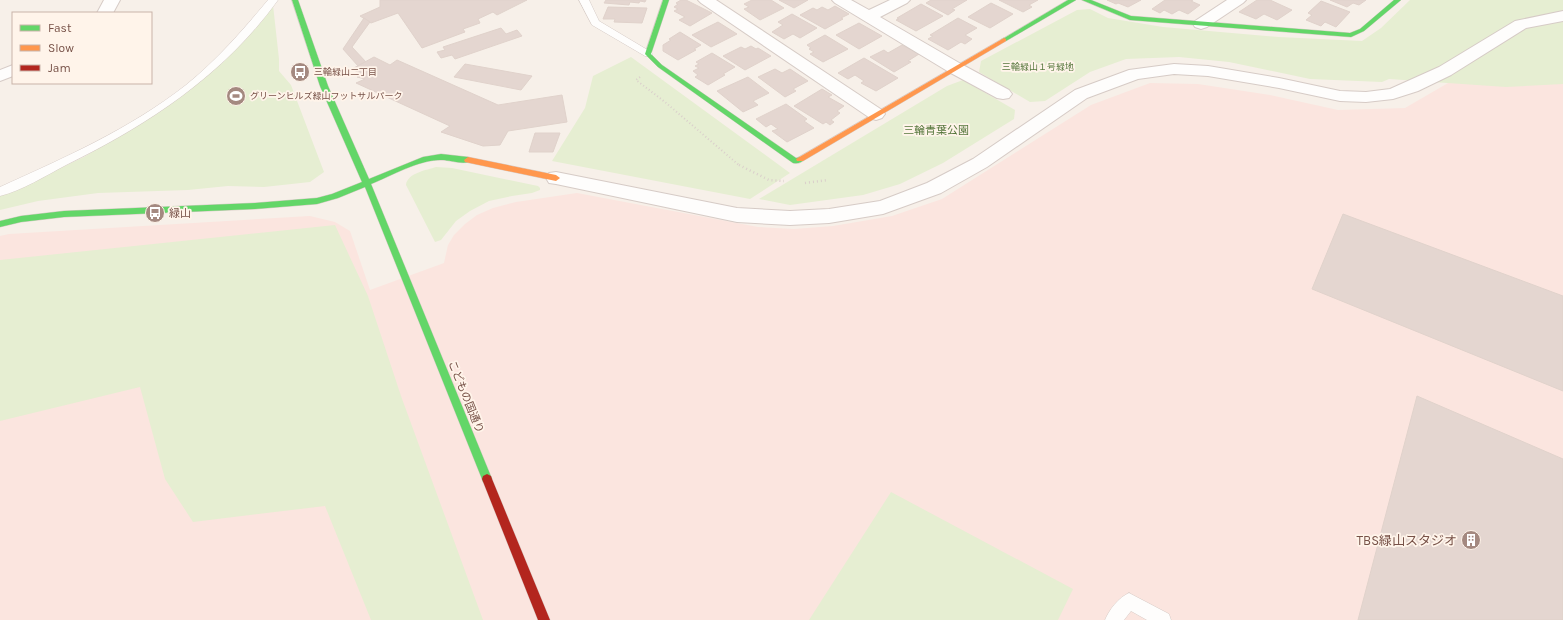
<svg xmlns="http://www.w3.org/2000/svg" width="1563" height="620" font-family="Karla,'Noto Sans JP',sans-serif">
	<rect width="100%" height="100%" fill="#f7f0e9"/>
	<!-- commercial -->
	<polygon fill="#fbe5df" points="1563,26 1563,620 0,620 0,236 9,234 310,216 335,222 350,231 370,290 444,263 448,245 454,235 465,224 477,215 493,208 516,202 577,193 758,227 794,229 833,226 892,216 942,199 1091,105 1150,83 1198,84 1270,95 1338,110 1405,108 1536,32"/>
	<!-- green -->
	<g fill="#e6eed2">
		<polygon points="1410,0 1563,0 1563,84 1506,87 1389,79 1382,82 1310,79 1229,62 1179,57 1126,59 1090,72 1045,101 1030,102 979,72 981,61 1077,10 1090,9 1108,18 1163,27 1279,37 1362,41 1381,28"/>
		<polygon points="273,5 279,59 279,71 291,85 324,172 310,182 264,187 228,186 188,190 98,193 38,201 0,210 0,196 84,157 163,108"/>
		<polygon points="631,57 790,173 750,199 552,161 585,108 593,76"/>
		<polygon points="963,80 1015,110 1014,119 943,163 900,184 863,195 790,205 759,199 947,86"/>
		<path d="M436,167L452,168L538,186L540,188V190L532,193L512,196L489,201L470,211L456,221L441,240L435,242L406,185C407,173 427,170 436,167Z"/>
		<polygon points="335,225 368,296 401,396 483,620 371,620 325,506 193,522 165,479 140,387 0,421 0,260"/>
		<polygon points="891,492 1073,589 1058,620 809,620"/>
	</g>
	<!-- building -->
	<g fill="#e4d6d0" stroke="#e0d2cb">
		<polygon points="527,0 497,15 493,12 478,19 480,23 463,29 465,32 422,48 398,13 371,23 360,16 380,7 380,0"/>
		<polygon points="606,0 646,0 645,2 640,1 639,3 630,2 629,5 604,3"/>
		<polygon points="681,0 686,0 712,13 690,26 679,20 685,17 674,11 678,9 674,7 678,4 676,3"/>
		<polygon points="752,0 771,0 784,8 760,20 744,9 749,7 744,4"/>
		<polygon points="779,0 808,0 794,8"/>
		<polygon points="931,0 967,0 952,9 955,10 948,15 926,3"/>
		<polygon points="999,0 1038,0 1029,5 1032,7 1023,12"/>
		<polygon points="1107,0 1141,0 1128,7 1118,3 1116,4"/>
		<polygon points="1165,0 1193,0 1191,1 1200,5 1188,14 1179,10 1172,14 1164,10 1160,13 1152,9"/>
		<polygon points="1257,0 1270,0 1292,10 1277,20 1264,14 1256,19 1239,12"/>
		<polygon points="1330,0 1366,0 1359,5 1353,3 1347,7"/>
		<polygon points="1321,1 1350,12 1336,27 1325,22 1321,26 1306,20 1312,15 1308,13"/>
		<polygon points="991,3 1013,14 990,28 968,17"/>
		<polygon points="921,4 943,16 916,31 896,20 899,19 897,18"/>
		<polygon points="835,6 849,14 841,18 843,19 825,29 800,15 813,8 817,10 822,7 828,10"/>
		<polygon points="608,7 647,8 642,23 614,22 615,19 603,19"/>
		<polygon points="792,14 817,28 800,38 793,34 784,39 772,32 783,25 778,22"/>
		<polygon points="364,18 370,22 352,47 366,62 358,66 343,49"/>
		<polygon points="958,18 977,28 965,35 972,39 965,44 961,42 948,50 928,39 933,36 930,35"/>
		<polygon points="718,22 737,34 711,47 692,35"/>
		<polygon points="859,23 882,36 859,49 836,35"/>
		<polygon points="501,28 506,34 517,30 522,36 455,59 452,55 441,58 437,52 445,50 443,47"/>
		<polygon points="680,32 701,45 694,49 696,50 678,60 663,51 663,45 671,40 669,39"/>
		<polygon points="825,35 848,49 823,62 810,54 814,52 809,49 811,48 807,45"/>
		<polygon points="902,45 919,54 908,61 911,62 894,72 870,57 884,50 888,53"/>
		<polygon points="751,46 756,49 758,48 771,56 745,70 723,56 741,47 745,49"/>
		<polygon points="712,53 735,67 723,74 725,75 708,85 695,77 698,75 693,71 699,68 695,66 699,64 696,62"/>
		<polygon points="374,57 390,65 397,60 498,105 562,95 567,122 508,131 500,145 483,146 441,132 450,126 356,83 365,79 357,77 361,74 352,69"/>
		<polygon points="864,58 898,78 876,91 861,83 864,81 855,75 848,79 838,73"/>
		<polygon points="465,64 532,76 521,90 454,77"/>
		<polygon points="775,69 782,73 790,69 808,81 793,89 796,91 785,97 758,77"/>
		<polygon points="748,77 769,93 753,101 758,105 743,112 717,91"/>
		<polygon points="822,89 832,95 828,97 844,106 837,111 840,113 831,120 834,122 830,125 826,122 823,124 794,106"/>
		<polygon points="786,104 807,119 804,121 814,128 787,142 772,131 778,129 771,124 766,127 756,119"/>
		<polygon points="535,133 560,133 553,152 529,152"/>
		<polygon points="1343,214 1563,296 1563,391 1312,289"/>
		<polygon points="1417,396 1563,459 1563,620 1358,620"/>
	</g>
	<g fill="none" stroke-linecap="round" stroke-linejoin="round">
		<defs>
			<g id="lane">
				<path d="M268,0H278C224,75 148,125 66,165C45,176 23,190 0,196V187C64,158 130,129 186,85C217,60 243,30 268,0Z"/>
				<polygon points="579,0 589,0 599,21 651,52 653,54 651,56 645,56 592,25"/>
				<path d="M1129,593L1169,614L1171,620H1147L1131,611L1124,620H1105C1109,610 1119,597 1129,593Z"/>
			</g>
			<g id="street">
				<polygon points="104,0 120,0 113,13 97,13"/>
				<polygon points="698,0 716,0 882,110 885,114 882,118 876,120 870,118 701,3"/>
				<polygon points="832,0 851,0 869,10 890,0 910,0 907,3 880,17 961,64 1009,90 1012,94 1009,98 1003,99 997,98 949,72 835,3"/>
				<polygon points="1227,0 1246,0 1243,3 1207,27 1201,29 1195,27 1193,24 1195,21"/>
				<polygon points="1563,11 1563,21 1526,28 1451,75 1418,91 1393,99 1366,102 1340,101 1279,88 1208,76 1174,74 1138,79 1087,98 987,167 941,193 883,214 829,223 790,225 737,222 556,184 549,183 546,178 549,173 556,172 737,208 790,211 829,209 880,201 927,183 973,159 1075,90 1129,70 1174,64 1208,66 1279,78 1340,91 1366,92 1390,89 1439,67 1515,21"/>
				<polygon points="13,65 13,76 0,81 0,70"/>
			</g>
			<g id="fast">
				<path d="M292,0H298L328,86L369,179L423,157L441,154L468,157L472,160C466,166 450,160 442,160C420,159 391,176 371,184L492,479L491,482L487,484L483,482L482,479L365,187L338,198L317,204L255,209L64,217L21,222L0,227V221L21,216L64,211L255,203L317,198L332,194L362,182L320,86Z"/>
				<path d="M663,0H669L651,54L662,65L796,158L803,157L804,159C802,163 797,164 793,163L658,67L645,54Z"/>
				<polygon points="1068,0 1076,0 1006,41 1002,41 1001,40"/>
				<polygon points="1082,0 1091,0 1131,16 1350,33 1360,29 1394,0 1401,0 1364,31 1351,37 1130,20"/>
			</g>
			<g id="slow">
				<polygon points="1004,38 1006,39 1006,41 803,161 797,161 796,159"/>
				<polygon points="468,157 556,175 560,178 556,181 465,162 464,160"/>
			</g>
			<polygon id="jam" points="487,474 491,476 492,479 550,620 538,620 482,479 483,476"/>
		</defs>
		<!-- lane casing -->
		<use href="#lane" stroke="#d6cbc6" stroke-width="1"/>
		<!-- street casing -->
		<use href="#street" stroke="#d6cbc6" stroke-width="2"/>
		<!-- fast casing -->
		<use href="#fast" stroke="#d7cbc6" stroke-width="1"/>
		<!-- slow casing -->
		<use href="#slow" stroke="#d7cbc6" stroke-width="1"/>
		<!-- jam casing -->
		<use href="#jam" stroke="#d7cbc6" stroke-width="1"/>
		<!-- path-far1 -->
		<polyline stroke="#dacfcb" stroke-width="2" stroke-dasharray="1 2.5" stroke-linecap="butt" points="640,77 636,80 665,102 740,166"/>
		<!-- path -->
		<g stroke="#dacfcb" stroke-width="2.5" stroke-dasharray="1 3" stroke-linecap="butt">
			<polyline points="739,165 769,180 784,181"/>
			<polyline points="805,183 828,180"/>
		</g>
		<!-- lane -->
		<use href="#lane" fill="#fefdfc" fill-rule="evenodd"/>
		<!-- street -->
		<use href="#street" fill="#fefdfc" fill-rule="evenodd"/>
		<!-- fast -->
		<use href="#fast" fill="#63d668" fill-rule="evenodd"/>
		<!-- slow -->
		<use href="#slow" fill="#ff974d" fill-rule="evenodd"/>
		<!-- jam -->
		<use href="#jam" fill="#b3261e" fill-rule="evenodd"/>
	</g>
	<!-- icons -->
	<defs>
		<symbol id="bus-disc" viewBox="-11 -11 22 22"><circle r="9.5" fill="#a48980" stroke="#fff4ea"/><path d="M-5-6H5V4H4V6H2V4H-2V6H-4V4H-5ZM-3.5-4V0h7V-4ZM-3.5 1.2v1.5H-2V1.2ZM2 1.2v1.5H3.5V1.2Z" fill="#fff"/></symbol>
		<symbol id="stadium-disc" viewBox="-11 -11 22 22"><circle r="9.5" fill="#a48980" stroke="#fff4ea"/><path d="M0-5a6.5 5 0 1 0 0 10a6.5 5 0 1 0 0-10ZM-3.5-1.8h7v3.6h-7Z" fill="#fff"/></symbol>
		<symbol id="building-disc" viewBox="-11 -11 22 22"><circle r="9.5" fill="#a48980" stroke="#fff4ea"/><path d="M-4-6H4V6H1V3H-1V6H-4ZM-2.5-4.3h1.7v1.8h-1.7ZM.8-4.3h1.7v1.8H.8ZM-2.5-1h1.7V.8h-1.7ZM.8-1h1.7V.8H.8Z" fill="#fff"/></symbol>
	</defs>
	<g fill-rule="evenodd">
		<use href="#bus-disc" x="289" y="61" width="22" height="22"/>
		<use href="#stadium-disc" x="225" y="85" width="22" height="22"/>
		<use href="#bus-disc" x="144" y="202" width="22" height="22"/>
		<use href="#building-disc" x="1460" y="529" width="22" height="22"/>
	</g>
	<g text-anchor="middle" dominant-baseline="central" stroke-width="3.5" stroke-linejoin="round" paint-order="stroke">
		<!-- far-park labels -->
		<g font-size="9" fill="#56773c" stroke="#fff4ea">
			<text x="1038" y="67">三輪緑山１号緑地</text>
		</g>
		<!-- far-poi labels -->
		<g font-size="9" fill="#775147" stroke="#fff4ea" text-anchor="start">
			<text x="314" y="72">三輪緑山二丁目</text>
			<text x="250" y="96">グリーンヒルズ緑山フットサルパーク</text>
		</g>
		<!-- park labels -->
		<g font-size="11" fill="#56773c" stroke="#fff4ea">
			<text x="936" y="130">三輪青葉公園</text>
		</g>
		<!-- poi labels -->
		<g font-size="11" fill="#775147" stroke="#fff4ea" text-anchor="start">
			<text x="169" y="213">緑山</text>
		</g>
		<!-- street labels -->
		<g font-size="11" fill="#775147" stroke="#fff4ea">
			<text transform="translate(466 397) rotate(68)">こどもの国通り</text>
		</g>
		<!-- near-poi labels -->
		<g font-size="13" fill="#775147" stroke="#fff4ea" text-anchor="end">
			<text x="1457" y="540">TBS緑山スタジオ</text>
		</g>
	</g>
	<!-- legend -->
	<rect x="12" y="12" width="140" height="72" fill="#fff4ea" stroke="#c9b3a9"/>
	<rect x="20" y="25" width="20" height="6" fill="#63d668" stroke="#c9b3a9"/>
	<text x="48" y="32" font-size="12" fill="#775147">Fast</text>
	<rect x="20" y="45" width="20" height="6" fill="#ff974d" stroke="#c9b3a9"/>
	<text x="48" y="52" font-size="12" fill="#775147">Slow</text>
	<rect x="20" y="65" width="20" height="6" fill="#b3261e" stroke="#c9b3a9"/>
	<text x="48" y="72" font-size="12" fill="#775147">Jam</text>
</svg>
